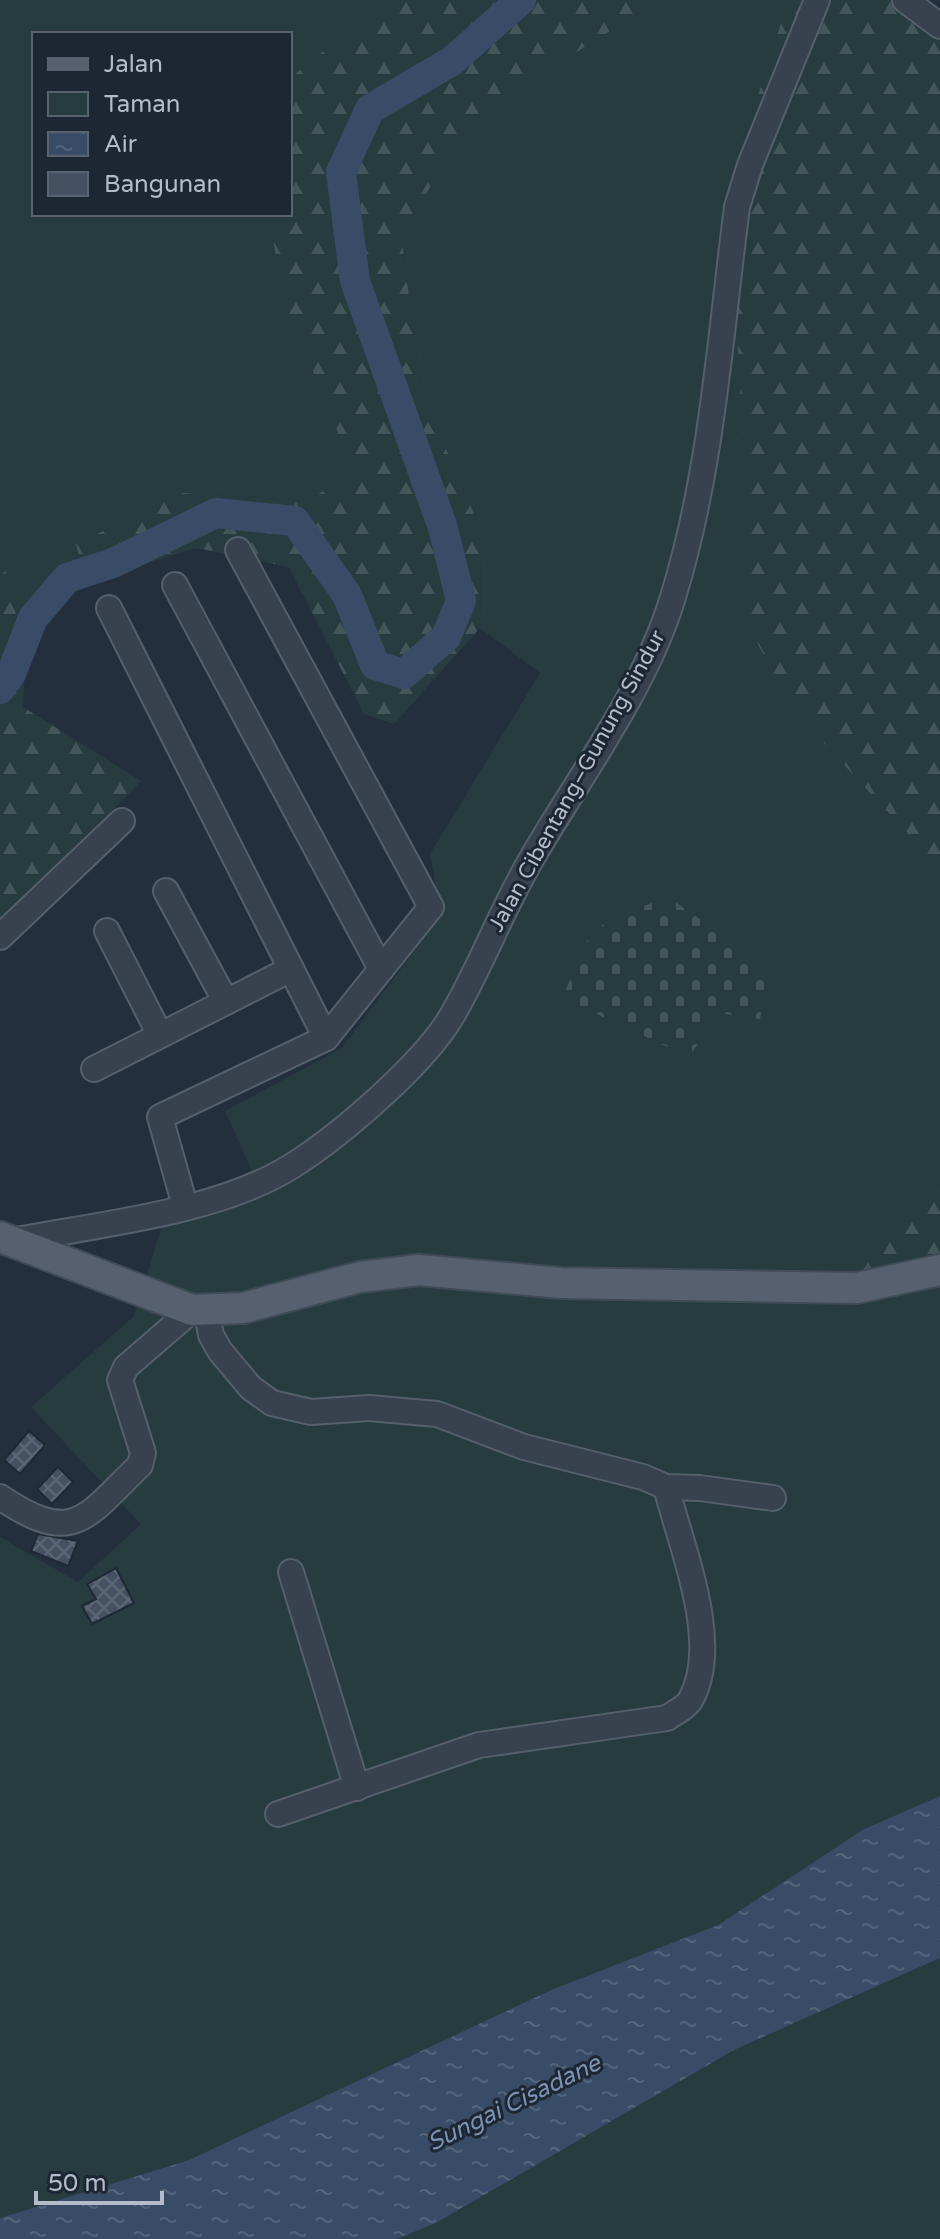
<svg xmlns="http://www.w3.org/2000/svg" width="940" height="2239" font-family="'Varela Round',sans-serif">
	<defs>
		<pattern id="forest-firs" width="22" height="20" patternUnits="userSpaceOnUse" patternTransform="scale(2)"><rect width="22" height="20" fill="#263c3f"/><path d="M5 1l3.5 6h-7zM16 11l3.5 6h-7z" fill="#435659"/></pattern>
		<pattern id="cemetery-stones" width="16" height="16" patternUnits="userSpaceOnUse" patternTransform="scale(2)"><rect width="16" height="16" fill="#263c3f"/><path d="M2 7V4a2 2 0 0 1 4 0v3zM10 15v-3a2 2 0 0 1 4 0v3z" fill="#435659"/></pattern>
		<pattern id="water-ripples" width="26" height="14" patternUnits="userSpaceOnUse" patternTransform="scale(2)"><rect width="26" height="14" fill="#394c67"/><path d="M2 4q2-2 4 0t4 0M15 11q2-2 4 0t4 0" fill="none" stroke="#53647b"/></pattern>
		<pattern id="building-cross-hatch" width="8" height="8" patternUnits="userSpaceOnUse" patternTransform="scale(2)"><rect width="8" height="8" fill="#455162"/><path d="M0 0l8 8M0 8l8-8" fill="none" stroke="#5d6877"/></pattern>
	</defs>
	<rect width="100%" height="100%" fill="#242f3e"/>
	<!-- green -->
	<g fill="#263c3f">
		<polygon points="0,0 402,0 333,43 290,78 290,34 34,34 34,214 269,214 282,296 354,472 307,501 183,493 76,544 85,581 25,653 5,568 0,563"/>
		<polygon points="660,0 788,0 730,186 940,868 940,1184 838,1278 940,1259 940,1796 864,1829 718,1925 551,1990 189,2160 0,2218 0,1537 78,1582 141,1524 31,1407 134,1316 167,1210 255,1178 225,1111 342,1048 441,915 430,854 540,673 480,628 481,530 421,391 401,233 476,115"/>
		<polygon points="940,1958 940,2239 397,2239 436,2223 734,2050"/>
	</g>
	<!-- forest -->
	<g fill="url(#forest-firs)">
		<polygon points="402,0 660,0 476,115 401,233 421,391 481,530 480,628 394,724 364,714 289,567 197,548 85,581 76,544 183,493 307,501 354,472 282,296 269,214 290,214 290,78 333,43"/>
		<polygon points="788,0 897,0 940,32 940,868 792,709 752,633 730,185"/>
		<polygon points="0,563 5,568 25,653 23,707 141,781 0,927"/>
		<polygon points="940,1184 940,1259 836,1279"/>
	</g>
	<!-- cemetery -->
	<polygon fill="url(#cemetery-stones)" points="667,896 769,968 760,1019 719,1013 689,1057 562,998 592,930"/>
	<!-- water -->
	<polygon fill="url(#water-ripples)" points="940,1796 940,1958 734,2050 436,2223 397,2239 0,2239 0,2218 189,2160 551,1990 718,1925 864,1829"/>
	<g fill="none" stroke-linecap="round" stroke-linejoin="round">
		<!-- river -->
		<polyline stroke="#394c67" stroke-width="30" points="0,689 11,674 33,618 67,578 113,563 216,513 295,521 347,595 375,665 404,674 446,637 461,601 443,528 355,281 341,172 370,109 452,61 521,0"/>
	</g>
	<!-- building -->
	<g fill="url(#building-cross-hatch)" stroke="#1f2835" stroke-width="2">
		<polygon points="29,1431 45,1445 20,1474 4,1460"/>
		<polygon points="58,1467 73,1482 52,1504 37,1489"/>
		<polygon points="38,1534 78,1541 68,1566 31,1551"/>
		<polygon points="116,1568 134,1603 92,1624 82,1606 96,1599 87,1584"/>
	</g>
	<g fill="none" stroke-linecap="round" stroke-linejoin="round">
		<defs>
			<g id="minor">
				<polyline points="905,0 940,26"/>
				<polyline points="238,550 431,907 326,1038"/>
				<polyline points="175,585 381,969"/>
				<polyline points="109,608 326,1038 160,1117 185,1206"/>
				<polyline points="166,891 226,1002"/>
				<polyline points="107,931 160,1035"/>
				<polyline points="0,937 122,821"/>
				<polyline points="94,1069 291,969"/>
				<path d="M12,1241C100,1224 217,1213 292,1166C341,1135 425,1063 453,1014C483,962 504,904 535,853C582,773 646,687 673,597C712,471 720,337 737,207L750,165L817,0"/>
				<polyline points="206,1310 211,1335 220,1351 251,1388 272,1403 311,1412 369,1408 437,1414 524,1447 643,1477 666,1487 700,1488 773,1498"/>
				<path d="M0,1497C74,1547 85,1518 140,1465L143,1453L120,1380L126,1367L192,1310"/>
				<polyline points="291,1572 357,1788"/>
				<path d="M278,1814L479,1745L667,1718C674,1713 687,1707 691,1699C722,1643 681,1546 666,1487"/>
			</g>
			<polyline id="major" points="0,1237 192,1310 243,1308 360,1277 419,1270 561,1283 857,1288 940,1270"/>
		</defs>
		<!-- minor casing -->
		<use href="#minor" stroke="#565f6c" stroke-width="28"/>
		<!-- major casing -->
		<use href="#major" stroke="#414a57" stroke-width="34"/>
		<!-- minor -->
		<use href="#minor" stroke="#38414e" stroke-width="24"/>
		<!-- major -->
		<use href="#major" stroke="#56606e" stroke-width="30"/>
	</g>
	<g text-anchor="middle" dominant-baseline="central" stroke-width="6" stroke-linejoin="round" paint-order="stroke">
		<!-- street labels -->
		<g font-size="22" fill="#b4bcc9" stroke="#1d2633">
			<text transform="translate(577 781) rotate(-61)">Jalan Cibentang–Gunung Sindur</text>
		</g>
		<!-- water labels -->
		<g font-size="24" font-style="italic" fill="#7c92b1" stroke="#1d2633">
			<text transform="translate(514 2103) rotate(-26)">Sungai Cisadane</text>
		</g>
	</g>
	<!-- legend -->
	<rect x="32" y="32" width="260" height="184" fill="#1d2633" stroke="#59626f" stroke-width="2"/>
	<rect x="48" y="58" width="40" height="12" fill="#56606e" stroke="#59626f" stroke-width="2"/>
	<text x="104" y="72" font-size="24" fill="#b4bcc9">Jalan</text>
	<rect x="48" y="92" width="40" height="24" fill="#263c3f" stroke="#59626f" stroke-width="2"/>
	<text x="104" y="112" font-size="24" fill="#b4bcc9">Taman</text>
	<rect x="48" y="132" width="40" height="24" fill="url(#water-ripples)" stroke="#59626f" stroke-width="2"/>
	<text x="104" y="152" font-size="24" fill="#b4bcc9">Air</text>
	<rect x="48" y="172" width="40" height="24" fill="#455162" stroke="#59626f" stroke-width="2"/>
	<text x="104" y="192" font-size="24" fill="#b4bcc9">Bangunan</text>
	<!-- scale -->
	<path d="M36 2191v12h126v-12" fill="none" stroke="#b4bcc9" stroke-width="4"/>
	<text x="48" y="2191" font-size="24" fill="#b4bcc9" stroke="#1d2633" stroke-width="6" paint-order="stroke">50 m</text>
</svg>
